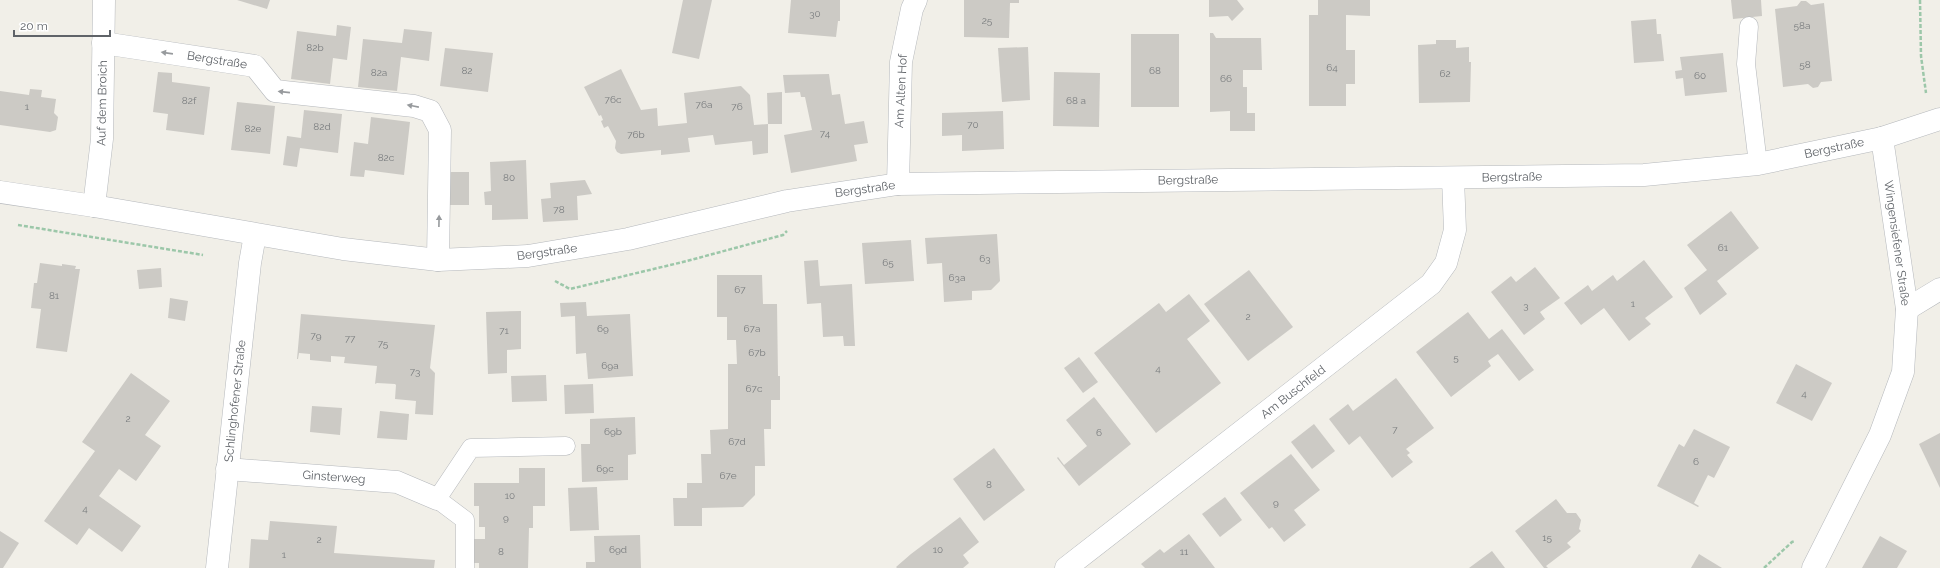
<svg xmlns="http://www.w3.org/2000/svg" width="1940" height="568" font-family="Raleway,sans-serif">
	<rect width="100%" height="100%" fill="#f1efe8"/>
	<!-- building -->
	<g fill="#cccac5">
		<polygon points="237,0 270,0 267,9"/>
		<polygon points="683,0 712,0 699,59 672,53"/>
		<polygon points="791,0 840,0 840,21 838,21 836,37 788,33"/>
		<polygon points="964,0 1019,0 1019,3 1010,3 1009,38 964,37"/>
		<polygon points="1209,0 1237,0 1244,9 1232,21 1228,16 1209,17"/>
		<polygon points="1318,0 1370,0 1370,16 1346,15 1346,50 1355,50 1355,84 1346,84 1346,106 1309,106 1309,15 1318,15"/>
		<polygon points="1731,0 1761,0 1762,16 1733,19"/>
		<polygon points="1801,1 1806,1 1811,5 1824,3 1832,81 1821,82 1818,87 1813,88 1808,84 1783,87 1775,9 1797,6"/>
		<polygon points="1656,19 1657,34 1661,34 1664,61 1634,63 1631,21"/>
		<polygon points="337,25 351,27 347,60 333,58 330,84 291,79 297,31 336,36"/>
		<polygon points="404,29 432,32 429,61 401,57 397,91 358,87 363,39 402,43"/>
		<polygon points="1210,33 1213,33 1216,38 1261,38 1262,70 1243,70 1243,87 1247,87 1247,113 1255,113 1255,131 1230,131 1230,111 1210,112"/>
		<rect x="1131" y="34" width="48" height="73"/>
		<polygon points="1436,40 1456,40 1456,48 1469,47 1469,62 1471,62 1470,102 1419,103 1418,45 1436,44"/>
		<polygon points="1028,47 1030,100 1002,102 998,48"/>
		<polygon points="445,48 493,53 488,92 440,86"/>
		<polygon points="1723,53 1727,92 1685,96 1683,78 1676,79 1675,71 1682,70 1680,57"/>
		<polygon points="621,69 641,110 657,108 658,126 687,123 684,93 741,86 750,95 754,125 768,124 768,153 753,155 752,141 715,145 713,135 688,138 690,152 661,155 661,150 621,154 617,152 615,148 616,141 608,126 604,128 601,121 603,120 601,115 599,116 584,87"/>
		<polygon points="158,72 172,73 172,82 210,87 204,135 166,130 168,114 153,112"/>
		<polygon points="1054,72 1100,73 1099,127 1053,126"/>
		<polygon points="829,74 832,95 840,94 845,124 864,121 868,143 854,145 857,161 791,173 784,135 812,130 805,97 801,97 800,92 785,93 783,75"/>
		<polygon points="30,89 42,90 41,97 56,99 54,113 58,117 56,130 50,132 0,125 0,91 29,95"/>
		<polygon points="782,92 782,124 768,124 767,93"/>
		<polygon points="237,102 275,106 270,154 231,150"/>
		<polygon points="304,110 342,114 338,153 300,148 297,167 283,165 287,136 301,138"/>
		<polygon points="1003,111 1004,149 962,151 962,135 942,136 942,113"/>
		<polygon points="371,117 410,122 404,175 365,170 364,177 350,176 354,142 368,144"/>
		<polygon points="526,160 528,219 492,220 492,205 485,205 484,192 491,191 490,162"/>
		<rect x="449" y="172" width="20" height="33"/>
		<polygon points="585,180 592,194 577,196 578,220 543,222 541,199 551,198 550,183"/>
		<polygon points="1731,211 1759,248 1717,281 1727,294 1700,315 1684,288 1707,270 1687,245"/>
		<polygon points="997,234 1000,281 991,290 972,291 972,300 944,302 942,263 927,264 925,238"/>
		<polygon points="911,240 914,281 865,284 862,243"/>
		<polygon points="818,260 820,286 852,284 855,346 844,346 843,336 823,337 821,303 807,304 804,261"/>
		<polygon points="1644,260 1673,297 1645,318 1651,324 1629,341 1604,308 1581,325 1564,303 1588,285 1592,291 1613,275 1617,281"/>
		<polygon points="40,263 62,266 62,264 76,266 75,269 80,269 67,352 36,348 41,309 31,308 34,283 37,283"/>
		<polygon points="1535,267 1560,298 1540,312 1545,319 1524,335 1491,292 1511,276 1516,282"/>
		<polygon points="161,268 162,287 139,289 137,270"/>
		<polygon points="1249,270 1293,327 1248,361 1204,304"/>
		<polygon points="717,275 762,275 763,304 777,304 778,376 780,376 780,400 771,400 771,429 764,429 765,466 755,466 755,495 743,507 702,508 702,526 674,526 673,498 687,498 687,483 702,483 701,454 711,454 710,430 728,429 728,364 737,364 736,340 727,340 727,317 717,317"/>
		<polygon points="1189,294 1210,321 1187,339 1221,383 1156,433 1094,353 1159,303 1166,312"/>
		<polygon points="170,298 188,301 185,321 168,318"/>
		<polygon points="586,302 587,316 630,314 633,376 588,379 586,353 576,354 575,316 561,317 560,303"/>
		<polygon points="521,311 521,349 507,350 507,373 488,374 486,312"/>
		<polygon points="1468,312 1489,339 1502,329 1534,370 1519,381 1498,354 1488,361 1491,366 1451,397 1416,352"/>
		<polygon points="301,314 435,325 430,368 435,373 433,415 415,414 416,401 395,399 396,385 395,384 377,383 375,384 377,366 344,363 345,357 331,356 331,362 310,360 310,354 299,353 298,359 297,359"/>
		<polygon points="1079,357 1098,382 1083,393 1064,368"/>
		<polygon points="1796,364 1832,383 1812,421 1776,403"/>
		<polygon points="131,373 170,401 145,435 161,446 136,481 119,469 99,496 141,526 122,552 89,528 77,545 44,521 95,451 82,442"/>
		<polygon points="546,375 547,401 512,402 511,376"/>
		<polygon points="1396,378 1434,428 1406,449 1410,453 1407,455 1413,462 1392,478 1360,436 1349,445 1329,419 1348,404 1353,411"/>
		<polygon points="593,384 594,413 565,414 564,385"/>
		<polygon points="1094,397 1131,444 1079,486 1057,458 1058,457 1064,465 1087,446 1066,420"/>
		<polygon points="312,406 342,408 340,435 310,432"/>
		<polygon points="380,411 409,414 407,440 377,438"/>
		<polygon points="635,417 636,454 628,455 628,480 582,482 581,444 590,444 590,419"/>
		<polygon points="1314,424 1335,451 1312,469 1291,442"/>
		<polygon points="1694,429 1730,447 1714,478 1708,475 1694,503 1699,506 1698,507 1657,486 1679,444 1684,447"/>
		<polygon points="1940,433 1940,488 1919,444"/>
		<polygon points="994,448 1025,490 984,521 953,479"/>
		<polygon points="1291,454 1320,490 1294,510 1306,525 1284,542 1272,527 1269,529 1240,493"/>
		<polygon points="519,468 545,468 545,506 533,506 533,528 529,528 528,568 479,568 479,563 474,563 474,539 485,539 485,527 479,527 479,506 474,506 474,483 519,483"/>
		<polygon points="597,487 599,530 570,531 568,488"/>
		<polygon points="1225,497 1242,520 1220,537 1202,514"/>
		<polygon points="1556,499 1567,513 1576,513 1581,520 1579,529 1581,531 1567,543 1571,547 1546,566 1548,568 1544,568 1515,531"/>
		<polygon points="960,517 979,542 963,555 969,563 963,568 897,568 896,567 911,554"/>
		<polygon points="270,521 337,526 334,553 435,560 434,568 249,568 251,539 268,540"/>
		<polygon points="0,531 19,543 3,568 0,568"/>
		<polygon points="1189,534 1215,568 1145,568 1141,564 1160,549 1164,553"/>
		<polygon points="640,535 641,568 586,568 586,562 595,562 594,536"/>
		<polygon points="1880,536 1907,551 1897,568 1862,568"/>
		<polygon points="1492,551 1505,568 1469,568"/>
		<polygon points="1699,554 1722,568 1691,568"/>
	</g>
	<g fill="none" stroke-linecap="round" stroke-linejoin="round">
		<defs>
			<g id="service">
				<polyline points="1749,26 1746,64 1758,164"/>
				<polyline points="465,568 465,520 437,499 471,448 566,446"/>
			</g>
			<g id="minor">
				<polyline points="103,43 255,66 275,91 414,106 430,111 440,130 438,260"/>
				<polyline points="898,184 901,62 912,9 916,0"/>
				<polyline points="94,206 102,139 104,0"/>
				<polyline points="1907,309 1940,289"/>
				<polyline points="227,469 397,482 437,499"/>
				<polyline points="217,568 250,263 255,235"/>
				<polyline points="1066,568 1431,284 1446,263 1455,230 1453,178"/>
				<polyline points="1813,568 1880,435 1903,372 1907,309 1882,138"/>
			</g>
			<polyline id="tertiary" points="0,192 94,206 343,249 438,260 528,256 628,239 787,201 898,184 1644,175 1758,164 1882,138 1940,119"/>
		</defs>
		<!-- service casing -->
		<use href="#service" stroke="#b5b8bc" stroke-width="19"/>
		<!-- minor casing -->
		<use href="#minor" stroke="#b5b8bc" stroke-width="23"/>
		<!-- tertiary casing -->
		<use href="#tertiary" stroke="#b5b8bc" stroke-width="23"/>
		<!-- path -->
		<g stroke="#9cc7a9" stroke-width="2.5" stroke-dasharray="4 2" stroke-linecap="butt">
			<polyline points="1920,0 1921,56 1926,93"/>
			<polyline points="18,225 203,255"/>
			<polyline points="555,281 570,289 687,261 783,235 787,231"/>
			<polyline points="1764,568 1792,542 1795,541"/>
		</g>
		<!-- service -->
		<use href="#service" stroke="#fff" stroke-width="18"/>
		<!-- minor -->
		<use href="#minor" stroke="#fff" stroke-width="22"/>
		<!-- tertiary -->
		<use href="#tertiary" stroke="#fff" stroke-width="22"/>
	</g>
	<!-- one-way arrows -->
	<defs><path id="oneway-solid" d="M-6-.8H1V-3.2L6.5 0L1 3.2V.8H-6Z"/></defs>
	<g fill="#979a9d">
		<use href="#oneway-solid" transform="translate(167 53) rotate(-172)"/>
		<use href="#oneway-solid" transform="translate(284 92) rotate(-174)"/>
		<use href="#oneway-solid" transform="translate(413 106) rotate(-169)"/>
		<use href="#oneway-solid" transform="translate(439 221) rotate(-89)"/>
	</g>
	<g text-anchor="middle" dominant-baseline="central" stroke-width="4" stroke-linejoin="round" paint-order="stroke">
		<!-- number labels -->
		<g font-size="10" fill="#7a7d7f">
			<text x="815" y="13">30</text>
			<text x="987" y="20">25</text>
			<text x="1802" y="25">58a</text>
			<text x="315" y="47">82b</text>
			<text x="1805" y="64">58</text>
			<text x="1332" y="67">64</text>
			<text x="467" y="70">82</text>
			<text x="1155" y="70">68</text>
			<text x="379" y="72">82a</text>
			<text x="1445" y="73">62</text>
			<text x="1700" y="75">60</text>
			<text x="1226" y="78">66</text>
			<text x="613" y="99">76c</text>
			<text x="189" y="100">82f</text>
			<text x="1076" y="100">68 a</text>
			<text x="704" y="104">76a</text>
			<text x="27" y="106">1</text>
			<text x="737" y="106">76</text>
			<text x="973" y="124">70</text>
			<text x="322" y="126">82d</text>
			<text x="253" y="128">82e</text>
			<text x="825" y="133">74</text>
			<text x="636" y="134">76b</text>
			<text x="386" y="157">82c</text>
			<text x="509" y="177">80</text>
			<text x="559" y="209">78</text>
			<text x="1723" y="247">61</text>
			<text x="985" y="258">63</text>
			<text x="888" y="262">65</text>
			<text x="957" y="277">63a</text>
			<text x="740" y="289">67</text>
			<text x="54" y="295">81</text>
			<text x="1633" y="303">1</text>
			<text x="1526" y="305">3</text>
			<text x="1248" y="316">2</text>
			<text x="603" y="328">69</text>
			<text x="752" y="328">67a</text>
			<text x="504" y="330">71</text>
			<text x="316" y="335">79</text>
			<text x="350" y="338">77</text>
			<text x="383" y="343">75</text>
			<text x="757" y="352">67b</text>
			<text x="1456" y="357">5</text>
			<text x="610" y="365">69a</text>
			<text x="1158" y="368">4</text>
			<text x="415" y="371">73</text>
			<text x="754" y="388">67c</text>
			<text x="1804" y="393">4</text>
			<text x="128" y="418">2</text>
			<text x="1395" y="429">7</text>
			<text x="613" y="431">69b</text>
			<text x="1099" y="432">6</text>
			<text x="737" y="441">67d</text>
			<text x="1696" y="461">6</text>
			<text x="605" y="468">69c</text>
			<text x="728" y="475">67e</text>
			<text x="989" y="484">8</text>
			<text x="510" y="495">10</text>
			<text x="1276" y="502">9</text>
			<text x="85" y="508">4</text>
			<text x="506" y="517">9</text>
			<text x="1547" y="537">15</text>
			<text x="319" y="539">2</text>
			<text x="618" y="549">69d</text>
			<text x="938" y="549">10</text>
			<text x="501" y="551">8</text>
			<text x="1184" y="551">11</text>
			<text x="284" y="554">1</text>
		</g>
		<!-- street labels -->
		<g font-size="12" fill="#5f6368" stroke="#fff">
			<text transform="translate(217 60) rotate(9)">Bergstraße</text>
			<text transform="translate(901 91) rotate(-87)">Am Alten Hof</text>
			<text transform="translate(102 103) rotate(-89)">Auf dem Broich</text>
			<text transform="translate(1834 148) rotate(-12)">Bergstraße</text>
			<text transform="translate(1512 177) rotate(-1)">Bergstraße</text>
			<text transform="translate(1188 180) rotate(-1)">Bergstraße</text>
			<text transform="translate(865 189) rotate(-8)">Bergstraße</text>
			<text transform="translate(1897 243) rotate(82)">Wingensiefener Straße</text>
			<text transform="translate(547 252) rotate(-8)">Bergstraße</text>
			<text transform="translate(1293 392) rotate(-38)">Am Buschfeld</text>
			<text transform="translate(235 401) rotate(-84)">Schlinghofener Straße</text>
			<text transform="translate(334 477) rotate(4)">Ginsterweg</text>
		</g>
	</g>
	<!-- scale -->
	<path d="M14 30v6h96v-6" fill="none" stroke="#5f6368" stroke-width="2"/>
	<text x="20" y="30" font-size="12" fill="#5f6368" stroke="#ffffff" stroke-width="3" paint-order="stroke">20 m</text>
</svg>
